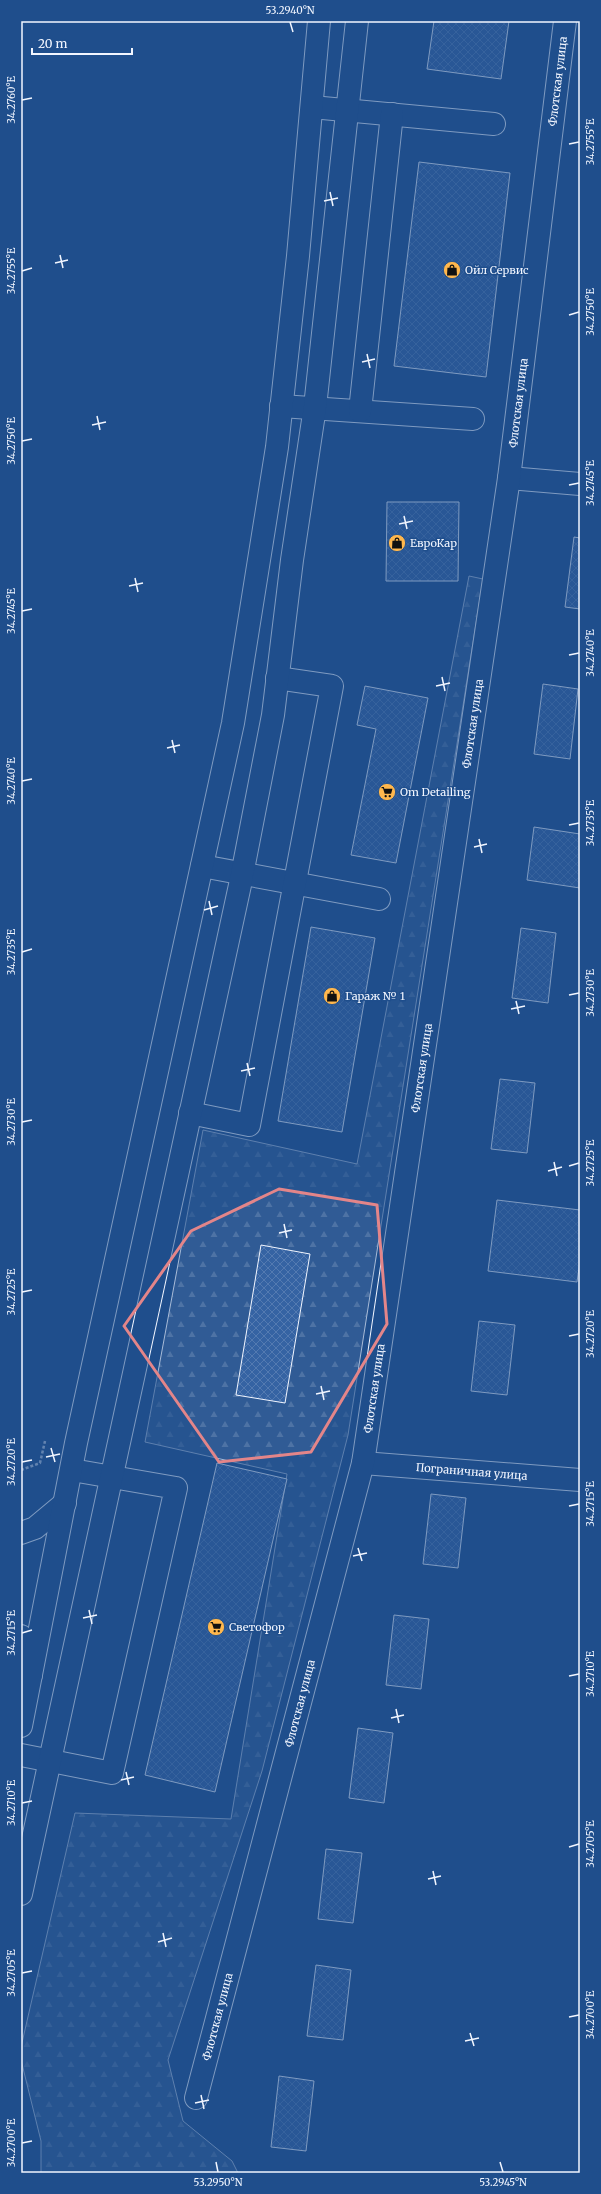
<svg xmlns="http://www.w3.org/2000/svg" width="601" height="2194" font-family="Merriweather,serif">
	<defs>
		<pattern id="forest-firs" width="22" height="20" patternUnits="userSpaceOnUse"><rect width="22" height="20" fill="#305b95"/><path d="M5 1l3.5 6h-7zM16 11l3.5 6h-7z" fill="#4e73a5"/></pattern>
		<pattern id="building-cross-hatch" width="8" height="8" patternUnits="userSpaceOnUse"><rect width="8" height="8" fill="#3563a3"/><path d="M0 0l8 8M0 8l8-8" fill="none" stroke="#537ab1"/></pattern>
	</defs>
	<rect width="100%" height="100%" fill="#1f4e8c"/>
	<!-- forest -->
	<polygon fill="url(#forest-firs)" stroke="#a8bbd7" points="469,576 483,579 348,1435 262,1771 168,2060 183,2121 232,2161 238,2173 41,2173 41,2141 21,2060 21,2047 75,1813 231,1819 287,1474 145,1442 203,1130 357,1164"/>
	<!-- building -->
	<g fill="url(#building-cross-hatch)" stroke="#f2f6ff">
		<polygon points="434,21 509,21 501,79 427,69"/>
		<polygon points="419,162 510,173 486,377 394,366"/>
		<polygon points="387,502 459,502 458,581 386,581"/>
		<polygon points="574,537 580,538 580,609 565,607"/>
		<polygon points="543,684 578,689 570,759 534,754"/>
		<polygon points="365,686 428,698 396,863 351,855 376,729 357,725"/>
		<polygon points="534,827 580,834 580,888 527,880"/>
		<polygon points="311,927 375,938 342,1132 278,1121"/>
		<polygon points="521,928 556,933 548,1003 512,998"/>
		<polygon points="500,1079 535,1083 527,1153 491,1149"/>
		<polygon points="497,1200 580,1210 580,1261 577,1282 488,1271"/>
		<polygon points="261,1245 310,1254 285,1403 236,1395"/>
		<polygon points="479,1321 515,1325 507,1395 471,1391"/>
		<polygon points="217,1463 287,1479 215,1792 145,1775"/>
		<polygon points="431,1494 466,1498 458,1568 423,1564"/>
		<polygon points="394,1615 429,1619 421,1689 386,1685"/>
		<polygon points="358,1728 393,1733 384,1803 349,1798"/>
		<polygon points="326,1849 362,1853 353,1923 318,1919"/>
		<polygon points="316,1965 351,1970 343,2040 307,2036"/>
		<polygon points="279,2076 314,2081 306,2151 271,2147"/>
	</g>
	<g fill="none" stroke-linecap="round" stroke-linejoin="round">
		<defs>
			<g id="minor">
				<polyline points="312,107 494,124"/>
				<polyline points="281,406 473,419"/>
				<polyline points="360,411 392,114"/>
				<polyline points="509,478 580,484"/>
				<polyline points="202,866 379,899"/>
				<polyline points="190,1113 249,1125 332,686 277,678"/>
				<path id="s1" d="M363,1463L580,1480"/>
				<polyline points="21,1533 35,1528 65,1503"/>
				<polyline points="21,1636 31,1675"/>
				<polyline points="21,1755 112,1773 176,1488 72,1470"/>
				<path id="s2" d="M196,2098L363,1463L509,478L565,21"/>
			</g>
			<g id="major">
				<polyline points="21,1726 76,1443 233,723 277,447 298,256 319,21"/>
				<polyline points="21,1894 240,885 273,715 292,560 315,407 357,21"/>
			</g>
		</defs>
		<!-- minor casing -->
		<use href="#minor" stroke="#f2f6ff" stroke-width="24"/>
		<!-- major casing -->
		<use href="#major" stroke="#f2f6ff" stroke-width="24"/>
		<!-- path -->
		<polyline stroke="#b3c4dc" stroke-width="2.5" stroke-dasharray="3 2" stroke-linecap="butt" points="21,1470 40,1463 45,1441"/>
		<!-- minor -->
		<use href="#minor" stroke="#1f4e8c" stroke-width="22"/>
		<!-- major -->
		<use href="#major" stroke="#1f4e8c" stroke-width="22"/>
	</g>
	<!-- marked area -->
	<path d="M0 0H601V2194H0ZM279,1189L377,1205L387,1324L311,1452L219,1462L124,1326L191,1231Z" fill="#1f4e8c" fill-opacity=".55" fill-rule="evenodd"/>
	<path fill="none" stroke="#e38589" stroke-width="3" stroke-linejoin="round" d="M279,1189L377,1205L387,1324L311,1452L219,1462L124,1326L191,1231Z"/>
	<!-- ticks -->
	<path fill="none" stroke="#f2f6ff" stroke-width="1.5" d="M290,22L293,32M22,100L32,98M569,144L579,142M330,192L333,206M324,201L338,198M60,255L63,268M55,263L68,260M22,271L32,268M569,315L579,312M367,354L370,368M362,362L375,359M97,416L100,430M92,425L106,422M22,441L32,439M569,485L579,483M404,516L407,529M399,524L413,521M135,578L138,592M129,586L143,583M22,611L32,609M569,655L579,653M442,677L445,691M436,686L450,683M172,740L175,753M167,748L180,745M22,781L32,779M569,825L579,823M479,839L482,853M474,847L487,844M209,901L212,915M204,910L218,906M22,952L32,949M569,995L579,993M516,1001L519,1014M511,1009L525,1006M247,1063L250,1076M241,1071L255,1068M22,1122L32,1120M554,1162L557,1176M569,1166L579,1163M548,1171L562,1167M284,1224L287,1238M279,1233L292,1230M22,1292L32,1290M569,1336L579,1334M321,1386L324,1400M316,1394L330,1391M51,1448L55,1462M46,1457L60,1454M22,1462L32,1460M569,1506L579,1504M358,1548L362,1561M353,1556L367,1553M89,1610L92,1624M83,1618L97,1615M22,1633L32,1630M569,1676L579,1674M396,1709L399,1723M391,1718L404,1715M126,1772L129,1785M121,1780L134,1777M22,1803L32,1801M569,1847L579,1844M433,1871L436,1885M428,1879L441,1876M163,1933L166,1947M158,1942L172,1938M22,1973L32,1971M569,2017L579,2015M470,2033L474,2046M465,2041L479,2038M201,2095L204,2109M195,2103L209,2100M22,2143L32,2141M216,2162L218,2172M500,2162L503,2172"/>
	<!-- icons -->
	<defs>
		<symbol id="shop-disc" viewBox="-11 -11 22 22"><circle r="9.5" fill="#ffb74d" stroke="#1f4e8c"/><path d="M-5-2.5h2.3a2.7 3.5 0 0 1 5.4 0H5L5.5 6h-11ZM-1.5-2.5h3a1.5 2.3 0 0 0-3 0Z" fill="#111"/></symbol>
		<symbol id="supermarket-disc" viewBox="-11 -11 22 22"><circle r="9.5" fill="#ffb74d" stroke="#1f4e8c"/><path d="M-6-5.5h2.5l.6 2H6L4.5 2H-2.5L-4.4-4H-6ZM-1.5 3.2a1.3 1.3 0 1 0 .1 0ZM3 3.2a1.3 1.3 0 1 0 .1 0Z" fill="#111"/></symbol>
	</defs>
	<g fill-rule="evenodd">
		<use href="#shop-disc" x="442" y="260" width="20" height="20"/>
		<use href="#shop-disc" x="387" y="533" width="20" height="20"/>
		<use href="#supermarket-disc" x="377" y="782" width="20" height="20"/>
		<use href="#shop-disc" x="322" y="986" width="20" height="20"/>
		<use href="#supermarket-disc" x="206" y="1617" width="20" height="20"/>
	</g>
	<g text-anchor="middle" dominant-baseline="central" stroke-width="3" stroke-linejoin="round" paint-order="stroke">
		<!-- street labels -->
		<g font-size="11" fill="#f2f6ff" stroke="#1f4e8c">
			<text stroke="none"><textPath href="#s2" startOffset="2052">Флотская улица</textPath></text>
			<text stroke="none"><textPath href="#s2" startOffset="1728">Флотская улица</textPath></text>
			<text stroke="none"><textPath href="#s2" startOffset="1404">Флотская улица</textPath></text>
			<text stroke="none"><textPath href="#s2" startOffset="1056">Флотская улица</textPath></text>
			<text stroke="none"><textPath href="#s2" startOffset="732">Флотская улица</textPath></text>
			<text stroke="none"><textPath href="#s1" startOffset="109">Пограничная улица</textPath></text>
			<text stroke="none"><textPath href="#s2" startOffset="408">Флотская улица</textPath></text>
			<text stroke="none"><textPath href="#s2" startOffset="84">Флотская улица</textPath></text>
		</g>
		<!-- poi labels -->
		<g font-size="11" fill="#f2f6ff" stroke="#1f4e8c" text-anchor="start">
			<text x="465" y="270">Ойл Сервис</text>
			<text x="410" y="543">ЕвроКар</text>
			<text x="400" y="792">Om Detailing</text>
			<text x="345" y="996">Гараж № 1</text>
			<text x="229" y="1627">Светофор</text>
		</g>
	</g>
	<!-- border -->
	<rect width="601" height="2194" fill="none" stroke="#1f4e8c" stroke-width="44"/>
	<!-- scale -->
	<path d="M32 48v6h100v-6" fill="none" stroke="#f2f6ff" stroke-width="2"/>
	<text x="38" y="48" font-size="12" fill="#f2f6ff" stroke="#1f4e8c" stroke-width="3" paint-order="stroke">20 m</text>
	<rect x="22" y="22" width="557" height="2150" fill="none" stroke="#f2f6ff" stroke-width="1.5"/>
	<g font-size="10" text-anchor="middle" fill="#f2f6ff">
		<text x="290" y="14">53.2940°N</text>
		<text transform="translate(11 100) rotate(-90)" y="4">34.2760°E</text>
		<text transform="translate(590 142) rotate(-90)" y="4">34.2755°E</text>
		<text transform="translate(11 271) rotate(-90)" y="4">34.2755°E</text>
		<text transform="translate(590 312) rotate(-90)" y="4">34.2750°E</text>
		<text transform="translate(11 441) rotate(-90)" y="4">34.2750°E</text>
		<text transform="translate(590 483) rotate(-90)" y="4">34.2745°E</text>
		<text transform="translate(11 611) rotate(-90)" y="4">34.2745°E</text>
		<text transform="translate(590 653) rotate(-90)" y="4">34.2740°E</text>
		<text transform="translate(11 781) rotate(-90)" y="4">34.2740°E</text>
		<text transform="translate(590 823) rotate(-90)" y="4">34.2735°E</text>
		<text transform="translate(11 952) rotate(-90)" y="4">34.2735°E</text>
		<text transform="translate(590 993) rotate(-90)" y="4">34.2730°E</text>
		<text transform="translate(11 1122) rotate(-90)" y="4">34.2730°E</text>
		<text transform="translate(590 1163) rotate(-90)" y="4">34.2725°E</text>
		<text transform="translate(11 1292) rotate(-90)" y="4">34.2725°E</text>
		<text transform="translate(590 1334) rotate(-90)" y="4">34.2720°E</text>
		<text transform="translate(11 1462) rotate(-90)" y="4">34.2720°E</text>
		<text transform="translate(590 1504) rotate(-90)" y="4">34.2715°E</text>
		<text transform="translate(11 1633) rotate(-90)" y="4">34.2715°E</text>
		<text transform="translate(590 1674) rotate(-90)" y="4">34.2710°E</text>
		<text transform="translate(11 1803) rotate(-90)" y="4">34.2710°E</text>
		<text transform="translate(590 1844) rotate(-90)" y="4">34.2705°E</text>
		<text transform="translate(11 1973) rotate(-90)" y="4">34.2705°E</text>
		<text transform="translate(590 2015) rotate(-90)" y="4">34.2700°E</text>
		<text transform="translate(11 2143) rotate(-90)" y="4">34.2700°E</text>
		<text x="218" y="2186">53.2950°N</text>
		<text x="503" y="2186">53.2945°N</text>
	</g>
</svg>
